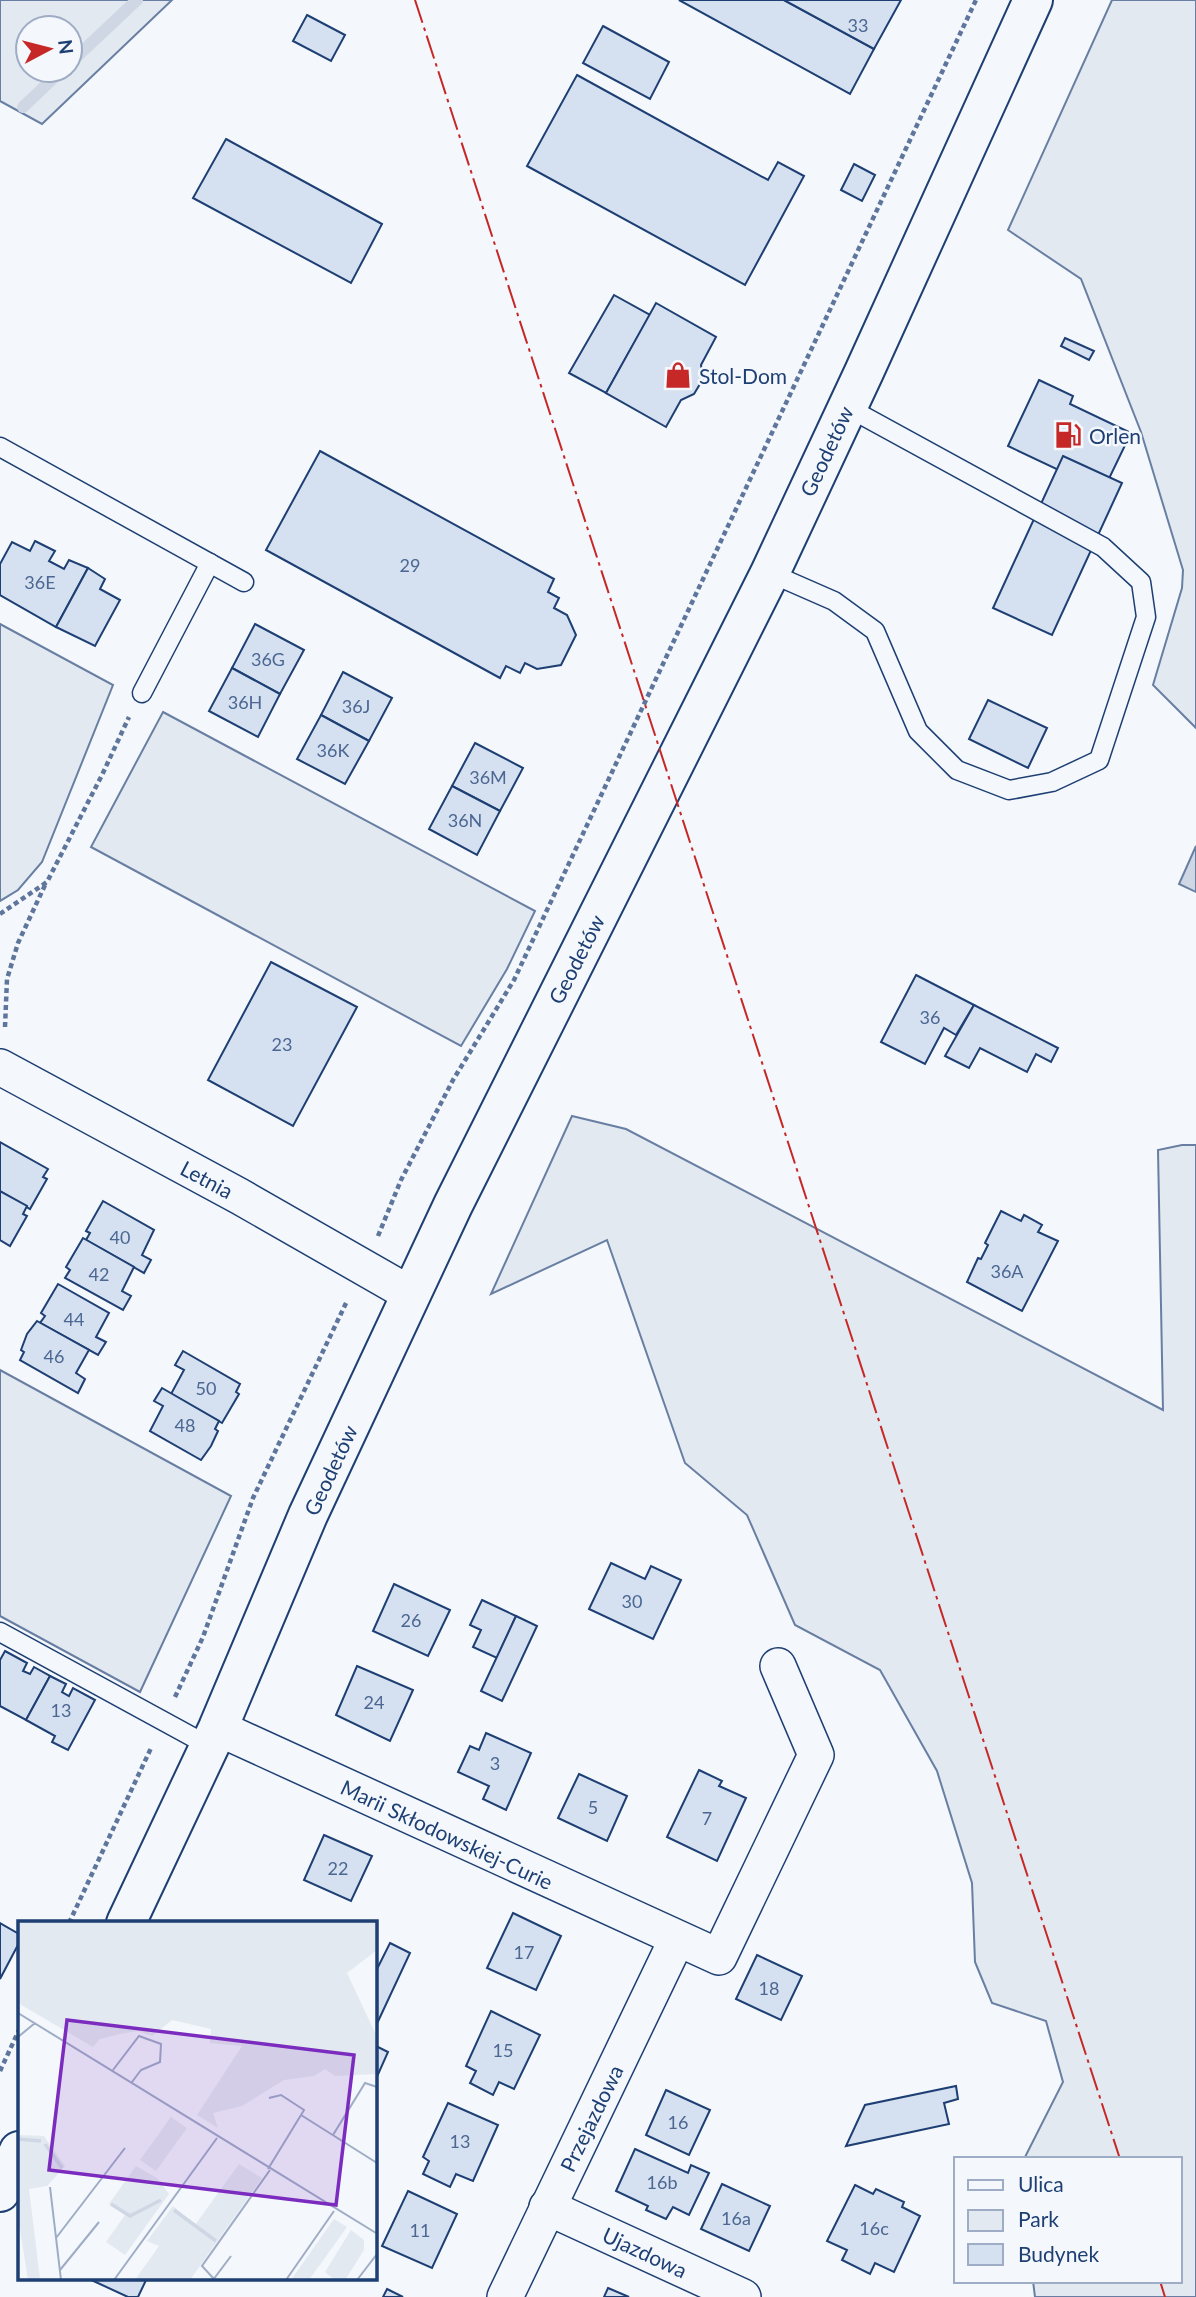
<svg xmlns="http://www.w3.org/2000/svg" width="1196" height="2297" font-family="Lato,sans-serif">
	<rect width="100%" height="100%" fill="#f4f7fb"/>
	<!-- green -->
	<g fill="#e3e9f0" stroke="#687fa3" stroke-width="2" fill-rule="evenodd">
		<path d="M0,0H172L42,124L0,101ZM70,28V70H28V28Z"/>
		<polygon points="1112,0 1196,0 1196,728 1153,685 1182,588 1183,570 1141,432 1081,279 1008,230"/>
		<polygon points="0,624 113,685 42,862 18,890 0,901"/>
		<polygon points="163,712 535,911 507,969 461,1046 91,847"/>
		<polygon points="572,1116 626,1129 1163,1410 1158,1150 1182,1145 1196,1145 1196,2297 1035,2297 1033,2281 1180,2281 1180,2159 1024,2159 1063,2082 1046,2021 992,2003 975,1962 972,1883 937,1771 880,1670 795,1625 747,1515 685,1463 607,1240 491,1294"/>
		<polygon points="0,1370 231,1496 140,1692 0,1616"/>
	</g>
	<!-- water -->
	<polygon fill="#cfd7e4" stroke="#687fa3" stroke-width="2" points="1196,846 1196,892 1179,884"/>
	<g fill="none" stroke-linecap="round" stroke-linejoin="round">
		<!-- stream -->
		<g stroke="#cfd7e4" stroke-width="12">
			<polyline points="70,63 137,0"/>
			<polyline points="23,107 62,70"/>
		</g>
	</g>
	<!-- building -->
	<g fill="#d5e0f0" stroke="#1d3f73" stroke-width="2">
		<polygon points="679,0 784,0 874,49 850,94"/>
		<polygon points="784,0 901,0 874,49"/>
		<polygon points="307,15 345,35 331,61 293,41"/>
		<polygon points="603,26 669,62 650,99 583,63"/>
		<polygon points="577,75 768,180 778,162 804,176 745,285 527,166"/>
		<polygon points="226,139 382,224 351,283 193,198"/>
		<polygon points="854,164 875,175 862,201 841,190"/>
		<polygon points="614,295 650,315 606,393 569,373"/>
		<polygon points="656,303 716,337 701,365 703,379 694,394 681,400 666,427 606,393"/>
		<polygon points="1065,338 1094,351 1089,360 1061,346"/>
		<polygon points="1039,380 1073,396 1070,404 1131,433 1103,491 1008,446"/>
		<polygon points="320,451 554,579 548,592 559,598 554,608 567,615 576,635 561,665 537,669 525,663 520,673 506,666 500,678 266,550"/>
		<polygon points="1063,456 1122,483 1052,635 993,608"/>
		<polygon points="35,541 55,551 49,561 64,569 69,560 88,568 56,627 0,595 0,564 12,542 30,551"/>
		<polygon points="88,568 105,579 100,589 120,600 95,646 56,627"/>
		<polygon points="255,624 304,650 280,694 232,668"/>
		<polygon points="232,668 280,694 258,737 209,711"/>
		<polygon points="343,672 392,698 369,741 321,715"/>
		<polygon points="988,700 1047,728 1028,768 969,739"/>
		<polygon points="321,715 369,741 345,784 297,759"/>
		<polygon points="475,743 523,768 500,811 452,786"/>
		<polygon points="452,786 500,811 477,855 429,829"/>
		<polygon points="271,962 357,1007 293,1126 208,1080"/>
		<polygon points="916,975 974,1005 956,1035 944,1028 925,1064 881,1042"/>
		<polygon points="974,1005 1058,1048 1051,1062 1036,1054 1027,1072 980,1048 969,1068 945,1056"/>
		<polygon points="0,1142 48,1169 43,1177 47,1179 30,1209 0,1191"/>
		<polygon points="0,1191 27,1206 23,1214 27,1216 10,1246 0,1240"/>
		<polygon points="103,1201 154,1230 142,1255 151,1260 144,1273 86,1240 90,1233 86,1231"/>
		<polygon points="1001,1211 1021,1221 1024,1215 1042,1225 1038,1232 1058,1241 1022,1311 967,1282 978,1258 981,1259 988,1245 985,1243"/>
		<polygon points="83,1238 134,1267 122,1291 131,1296 123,1310 65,1278 70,1270 66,1267"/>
		<polygon points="58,1284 109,1313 96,1337 106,1342 98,1355 40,1323 45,1316 41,1313"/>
		<polygon points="37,1321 89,1350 76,1373 85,1379 78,1393 20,1360 24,1352 21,1350 27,1334"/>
		<polygon points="183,1351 240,1384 236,1392 239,1394 222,1423 171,1394 184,1370 175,1365"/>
		<polygon points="162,1388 219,1421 215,1429 218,1431 211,1446 201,1460 150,1431 163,1406 154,1401"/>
		<polygon points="611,1563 645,1579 651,1566 681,1580 653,1639 589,1609"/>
		<polygon points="394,1584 450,1610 428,1656 373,1631"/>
		<polygon points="482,1600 516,1616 497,1658 473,1647 481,1630 470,1625"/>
		<polygon points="516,1616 537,1626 502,1701 481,1691"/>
		<polygon points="5,1651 27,1663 23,1671 30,1674 34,1667 50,1676 26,1720 0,1706 0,1660"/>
		<polygon points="357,1666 413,1690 390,1741 336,1715"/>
		<polygon points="50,1676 66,1684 62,1692 69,1696 73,1688 95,1700 68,1750 52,1742 55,1736 26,1720"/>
		<polygon points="486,1733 531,1753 506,1810 483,1799 489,1786 458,1772 470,1746 479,1750"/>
		<polygon points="699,1770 722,1781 719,1786 746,1798 717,1861 667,1837"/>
		<polygon points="579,1774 627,1796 607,1841 558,1818"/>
		<polygon points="324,1835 372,1856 351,1901 304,1880"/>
		<polygon points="513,1913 561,1936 536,1990 487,1968"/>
		<polygon points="0,1923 19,1934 19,1943 0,1979"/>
		<polygon points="390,1943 410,1953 374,2030 374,1975"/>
		<polygon points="757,1955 802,1976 781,2020 736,1999"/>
		<polygon points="491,2011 540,2035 514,2089 499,2082 493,2095 470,2083 476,2071 466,2066"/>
		<polygon points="374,2045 388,2052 376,2079 374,2078"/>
		<polygon points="956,2086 958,2099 944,2103 949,2124 846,2146 865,2105"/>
		<polygon points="666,2090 710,2110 689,2155 646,2135"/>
		<polygon points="448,2103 498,2125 473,2181 456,2174 450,2187 423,2174 429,2161 423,2157"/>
		<polygon points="635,2149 688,2173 691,2165 709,2173 689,2215 673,2207 666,2219 646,2210 648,2206 616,2191"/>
		<polygon points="722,2184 770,2206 749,2251 701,2229"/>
		<polygon points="855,2185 873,2194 876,2189 904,2202 902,2207 920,2216 894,2272 875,2263 870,2274 842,2260 847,2250 827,2241"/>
		<polygon points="408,2191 457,2214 432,2268 382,2246"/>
		<polygon points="87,2278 147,2278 138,2297 128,2297"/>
		<polygon points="608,2288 629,2297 604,2297"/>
		<polygon points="387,2289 403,2297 383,2297"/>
	</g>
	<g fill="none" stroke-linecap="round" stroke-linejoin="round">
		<defs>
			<g id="lane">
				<polyline points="0,447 244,582"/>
				<polyline points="770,573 834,601 875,631 918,731 957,770 1009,790 1052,782 1099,760 1146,617 1141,582 1103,547 847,407"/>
				<polyline points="142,693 210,563"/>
				<polyline points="0,1632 209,1746"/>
			</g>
			<g id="street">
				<polyline points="0,1067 239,1196 412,1295"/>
				<polyline points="218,1728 719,1957 816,1755 778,1666"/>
				<polyline points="547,2207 743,2297"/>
				<polyline points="505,2297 677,1939"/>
			</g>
			<g id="secondary">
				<polyline points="126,1923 218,1728 308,1515 453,1205 770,573 864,372 1033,0"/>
				<polyline points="0,2192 19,2151"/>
			</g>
		</defs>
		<!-- lane casing -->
		<use href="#lane" stroke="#1d3f73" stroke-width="21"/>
		<!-- street casing -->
		<use href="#street" stroke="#1d3f73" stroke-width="38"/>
		<!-- secondary casing -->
		<use href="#secondary" stroke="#1d3f73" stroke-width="42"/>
		<!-- path -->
		<g stroke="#5e769c" stroke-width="4.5" stroke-dasharray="5 3.5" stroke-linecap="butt">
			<polyline points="0,914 47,882 102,775 129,717"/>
			<polyline points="5,1027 7,979 18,943 46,883"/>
			<polyline points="378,1236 401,1180 453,1080 514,980 976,0"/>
			<polyline points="175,1697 203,1637 253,1498 347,1301"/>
			<polyline points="69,1923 152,1746"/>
			<polyline points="0,2071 19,2030"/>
		</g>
		<!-- lane -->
		<use href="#lane" stroke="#f4f7fb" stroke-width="18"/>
		<!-- street -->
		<use href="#street" stroke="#f4f7fb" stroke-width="35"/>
		<!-- secondary -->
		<use href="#secondary" stroke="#f4f7fb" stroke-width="38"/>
		<!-- power -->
		<g stroke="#c62828" stroke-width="2" stroke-dasharray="24 5 3.5 5" stroke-linecap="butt">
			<polyline points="415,0 1120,2159"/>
			<polyline points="1160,2281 1165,2297"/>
		</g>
	</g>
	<!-- icons -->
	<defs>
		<symbol id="shop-bare" viewBox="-9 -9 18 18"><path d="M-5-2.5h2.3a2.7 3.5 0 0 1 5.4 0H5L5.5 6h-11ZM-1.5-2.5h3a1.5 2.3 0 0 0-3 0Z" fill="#c62828" stroke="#f4f7fb" stroke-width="2.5" paint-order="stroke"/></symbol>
		<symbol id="fuel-bare" viewBox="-9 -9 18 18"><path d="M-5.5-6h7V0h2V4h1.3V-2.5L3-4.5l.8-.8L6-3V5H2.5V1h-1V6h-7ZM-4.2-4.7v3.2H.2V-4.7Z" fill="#c62828" stroke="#f4f7fb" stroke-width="2.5" paint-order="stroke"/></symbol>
	</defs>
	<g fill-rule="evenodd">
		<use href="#shop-bare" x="659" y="356" width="38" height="38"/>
		<use href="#fuel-bare" x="1049" y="416" width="38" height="38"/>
	</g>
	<g text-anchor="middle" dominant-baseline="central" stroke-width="5" stroke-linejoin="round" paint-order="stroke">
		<!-- number labels -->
		<g font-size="18" fill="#4b6792">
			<text x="858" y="25">33</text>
			<text x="410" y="565">29</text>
			<text x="40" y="582">36E</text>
			<text x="268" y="659">36G</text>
			<text x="245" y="702">36H</text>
			<text x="356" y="706">36J</text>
			<text x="333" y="750">36K</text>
			<text x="488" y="777">36M</text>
			<text x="465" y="820">36N</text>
			<text x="930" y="1017">36</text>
			<text x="282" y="1044">23</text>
			<text x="120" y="1237">40</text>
			<text x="1007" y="1271">36A</text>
			<text x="99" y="1274">42</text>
			<text x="74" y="1319">44</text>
			<text x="54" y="1356">46</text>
			<text x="206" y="1388">50</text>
			<text x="185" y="1425">48</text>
			<text x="632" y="1601">30</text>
			<text x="411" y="1620">26</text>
			<text x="374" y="1702">24</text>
			<text x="61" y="1710">13</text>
			<text x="495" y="1763">3</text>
			<text x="593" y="1807">5</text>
			<text x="707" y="1818">7</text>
			<text x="338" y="1868">22</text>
			<text x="524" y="1952">17</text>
			<text x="769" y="1988">18</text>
			<text x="503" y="2050">15</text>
			<text x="678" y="2122">16</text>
			<text x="460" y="2141">13</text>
			<text x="662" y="2182">16b</text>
			<text x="736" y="2218">16a</text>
			<text x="874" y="2228">16c</text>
			<text x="420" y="2230">11</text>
		</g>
		<!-- poi labels -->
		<g font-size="21" fill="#1d3f73" stroke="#f4f7fb" text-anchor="start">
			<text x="699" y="375">Stol-Dom</text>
			<text x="1089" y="435">Orlen</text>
		</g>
		<!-- street labels -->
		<g font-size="21" fill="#1d3f73" stroke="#f4f7fb">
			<text transform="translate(826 451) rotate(-65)">Geodetów</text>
			<text transform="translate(576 959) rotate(-63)">Geodetów</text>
			<text transform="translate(207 1179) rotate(28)">Letnia</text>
			<text transform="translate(330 1470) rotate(-65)">Geodetów</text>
			<text transform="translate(447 1834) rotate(25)">Marii Skłodowskiej-Curie</text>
			<text transform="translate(591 2118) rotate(-64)">Przejazdowa</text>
			<text transform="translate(645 2252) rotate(25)">Ujazdowa</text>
		</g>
	</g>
	<!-- overview -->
	<g transform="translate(18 1921)">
		<rect width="359" height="359" fill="#f4f7fb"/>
		<path d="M0,0H359V29L329,52L359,116V153L317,155L307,148L296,155L266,159L224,185L195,192L200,207L179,194L224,125L192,122L193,108L154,99L134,115L120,110L102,113L82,118L75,126L0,82ZM153,196L169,207L138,250L122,239ZM0,214L26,215L47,245L29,265L11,268L22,358L10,359L0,296ZM221,243L244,257L172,359H117L141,325L129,320L155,285L177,304ZM118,245L139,257L151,273L107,334L88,321L107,294L91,283ZM316,298L329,306L291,359H273ZM333,309L346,319V329L327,359H317L307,351Z" fill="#e3e9f0"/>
		<path fill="none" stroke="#cfd7e4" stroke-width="3.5" d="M0,218L23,220M27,223L44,247M93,283L112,295L143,279M156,289L198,320"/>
		<path fill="none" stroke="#9eadc5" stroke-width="2" d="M0,92L358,312M0,116L17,102M95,149L121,115L143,123L142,141L123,149L114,161M251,177L263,174L286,189L283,194M283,194L359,242M315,214L347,162L359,166M250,248L283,194M32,266L43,359M38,317L107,227M42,349L81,301M196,358L184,345L252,249M96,359L199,217M195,359L213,335M268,359L316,290M339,359L359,333"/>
		<path fill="#7b2cbf" fill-opacity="0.15" stroke="#7b2cbf" stroke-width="3.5" d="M49,99L336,134L318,284L31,249Z"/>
		<rect width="359" height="359" fill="none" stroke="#1d3f73" stroke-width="3.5"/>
	</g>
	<!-- legend -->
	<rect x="954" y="2157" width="228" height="126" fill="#f4f7fb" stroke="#9eadc5" stroke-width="2"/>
	<rect x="968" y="2180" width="35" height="10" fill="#f4f7fb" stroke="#9eadc5" stroke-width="2"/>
	<text x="1018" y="2192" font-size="21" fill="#1d3f73">Ulica</text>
	<rect x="968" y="2210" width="35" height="21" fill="#e3e9f0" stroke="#9eadc5" stroke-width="2"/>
	<text x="1018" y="2227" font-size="21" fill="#1d3f73">Park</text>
	<rect x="968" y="2244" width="35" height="21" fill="#d5e0f0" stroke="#9eadc5" stroke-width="2"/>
	<text x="1018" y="2262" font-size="21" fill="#1d3f73">Budynek</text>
	<!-- north arrow -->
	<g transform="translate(49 49) rotate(83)"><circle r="33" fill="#f4f7fb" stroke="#9eadc5" stroke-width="2"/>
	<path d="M0-5L12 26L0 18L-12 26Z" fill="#c62828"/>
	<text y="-10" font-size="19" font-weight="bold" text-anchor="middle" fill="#1d3f73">N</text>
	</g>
</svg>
